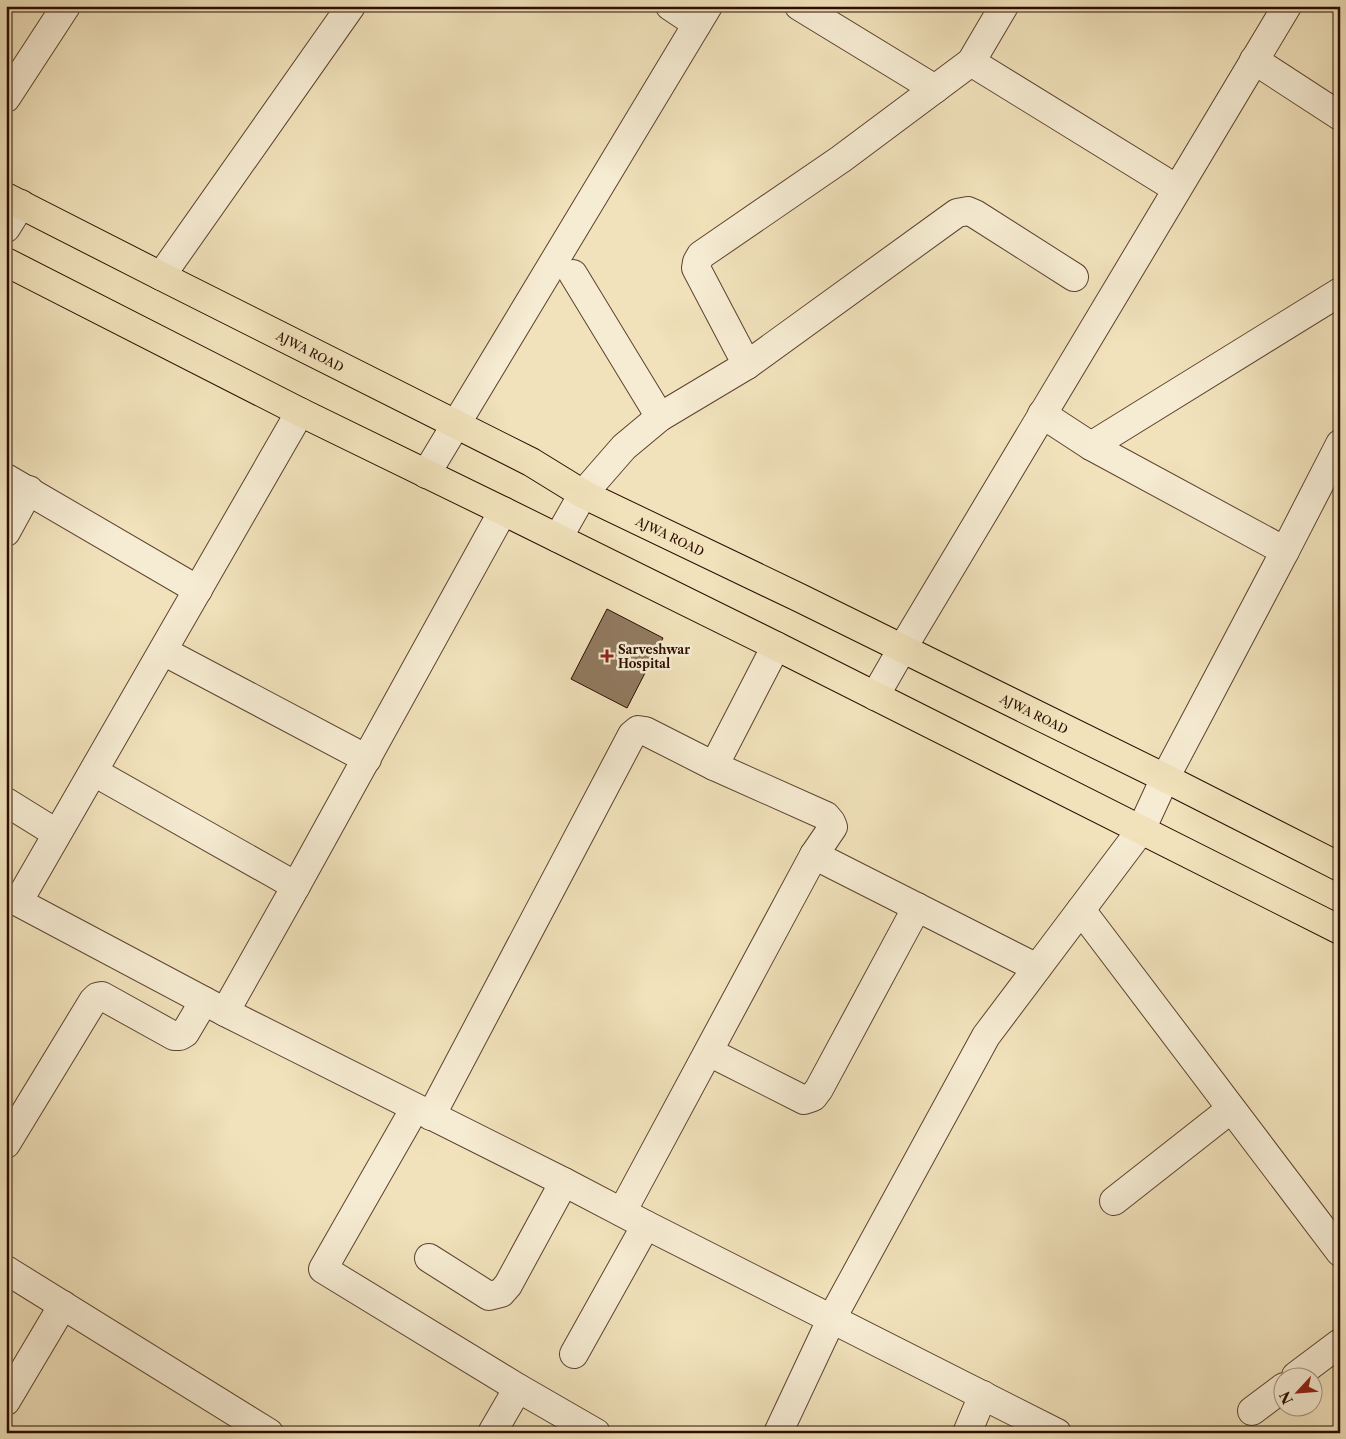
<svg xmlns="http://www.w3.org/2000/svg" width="1346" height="1439" font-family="'Libre Caslon Text',serif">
	<rect width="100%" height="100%" fill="#f1e2bb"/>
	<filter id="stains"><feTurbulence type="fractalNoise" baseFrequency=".004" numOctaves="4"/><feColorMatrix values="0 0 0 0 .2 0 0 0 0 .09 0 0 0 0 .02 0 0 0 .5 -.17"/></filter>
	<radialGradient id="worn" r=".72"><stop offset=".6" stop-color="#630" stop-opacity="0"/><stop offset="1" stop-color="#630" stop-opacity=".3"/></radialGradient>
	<!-- building -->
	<polygon fill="#927b61" stroke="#2c0c00" points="607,609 663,638 627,708 571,679"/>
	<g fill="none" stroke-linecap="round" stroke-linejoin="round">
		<defs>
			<g id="minor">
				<polyline points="670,6 697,24"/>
				<polyline points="799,6 935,89"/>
				<polyline points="1254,60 1340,116"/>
				<polyline points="971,62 1177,189"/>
				<polyline points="6,98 66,6"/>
				<polyline points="6,228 21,204"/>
				<polyline points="573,274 660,417"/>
				<polyline points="161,276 351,6"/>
				<polyline points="747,365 696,268 697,262 701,255 841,159 971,62 1004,6"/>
				<polyline points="300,412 18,902 225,1012 564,1182 646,1225 1057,1433"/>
				<polyline points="1091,446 1340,292"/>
				<polyline points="426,474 708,6"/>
				<polyline points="6,478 198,590"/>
				<polyline points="6,532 29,490"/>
				<polyline points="558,538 583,494 624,447 660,417 747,365 957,213 968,211 975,214 1074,277"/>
				<polyline points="1285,551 1340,444"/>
				<polyline points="163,651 367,759"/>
				<polyline points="875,696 902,649 1287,6"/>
				<polyline points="714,766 776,646"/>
				<polyline points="94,772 296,886"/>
				<polyline points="6,802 56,833"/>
				<polyline points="814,855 1037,968"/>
				<polyline points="1081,910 1340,1252"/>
				<polyline points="225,1012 296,886 503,511"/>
				<polyline points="709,1052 804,1100 813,1097 819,1089 917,907"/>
				<polyline points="415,1108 323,1269 518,1388 492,1433"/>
				<polyline points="431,1116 632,735 638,730 645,731 714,766 826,816 831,822 833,827 814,855 622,1212"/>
				<polyline points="6,1144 93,1001 97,997 102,996 174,1036 180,1036 185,1033 204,1001"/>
				<polyline points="1114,1201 1231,1109"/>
				<polyline points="429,1258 489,1296 501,1293 508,1285 564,1182"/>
				<polyline points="6,1270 269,1433"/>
				<polyline points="574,1354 646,1225"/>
				<polyline points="1296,1376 1340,1343"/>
				<polyline points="518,1388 596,1433"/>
				<polyline points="6,1401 63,1305"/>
				<polyline points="1252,1411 1284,1387"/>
				<polyline points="778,1433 832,1318 986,1036 1141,830 1165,778 1285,551 1091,446 1042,414"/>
				<polyline points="967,1433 983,1395"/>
			</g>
			<g id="major">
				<path id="s1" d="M6,197L161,276L531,462L583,494L800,598L1165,778L1340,867"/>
				<polyline points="6,262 300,412 503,511 776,646 1340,930"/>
			</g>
		</defs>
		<!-- minor casing -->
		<use href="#minor" stroke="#5d422f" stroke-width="30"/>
		<!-- major casing -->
		<use href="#major" stroke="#2c0c00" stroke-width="30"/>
		<!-- minor -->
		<use href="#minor" stroke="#f6ecd3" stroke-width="28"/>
		<!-- major -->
		<use href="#major" stroke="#f1e2bb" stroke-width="28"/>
	</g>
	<!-- markers -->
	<path fill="#8f2418" stroke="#f6ecd3" stroke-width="2" d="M604.5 648.5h5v5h5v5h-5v5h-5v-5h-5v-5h5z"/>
	<g text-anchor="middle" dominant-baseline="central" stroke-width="5" stroke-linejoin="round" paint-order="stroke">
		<!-- street labels -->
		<g font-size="12" fill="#2c0c00" stroke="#f6ecd3">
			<text stroke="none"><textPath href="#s1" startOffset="341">AJWA ROAD</textPath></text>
			<text stroke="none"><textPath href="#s1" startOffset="746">AJWA ROAD</textPath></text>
			<text stroke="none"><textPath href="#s1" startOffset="1151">AJWA ROAD</textPath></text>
		</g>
		<!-- poi labels -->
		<g font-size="12" font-weight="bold" fill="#2c0c00" stroke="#f6ecd3" text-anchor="start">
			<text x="618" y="649">Sarveshwar<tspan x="618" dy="14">Hospital</tspan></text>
		</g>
	</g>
	<!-- margin -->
	<rect width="1346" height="1439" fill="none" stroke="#f1e2bb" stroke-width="25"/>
	<rect x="8" y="8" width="1331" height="1424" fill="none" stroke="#2c0c00" stroke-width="2.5"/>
	<rect x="12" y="12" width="1321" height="1414" fill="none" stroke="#2c0c00"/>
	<!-- north arrow -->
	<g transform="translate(1298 1392) rotate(244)"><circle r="24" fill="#f6ecd3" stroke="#a5927f"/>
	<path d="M0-4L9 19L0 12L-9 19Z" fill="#8f2418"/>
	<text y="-8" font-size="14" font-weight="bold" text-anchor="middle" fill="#2c0c00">N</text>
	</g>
	<rect width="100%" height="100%" filter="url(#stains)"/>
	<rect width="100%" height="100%" fill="url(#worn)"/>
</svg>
